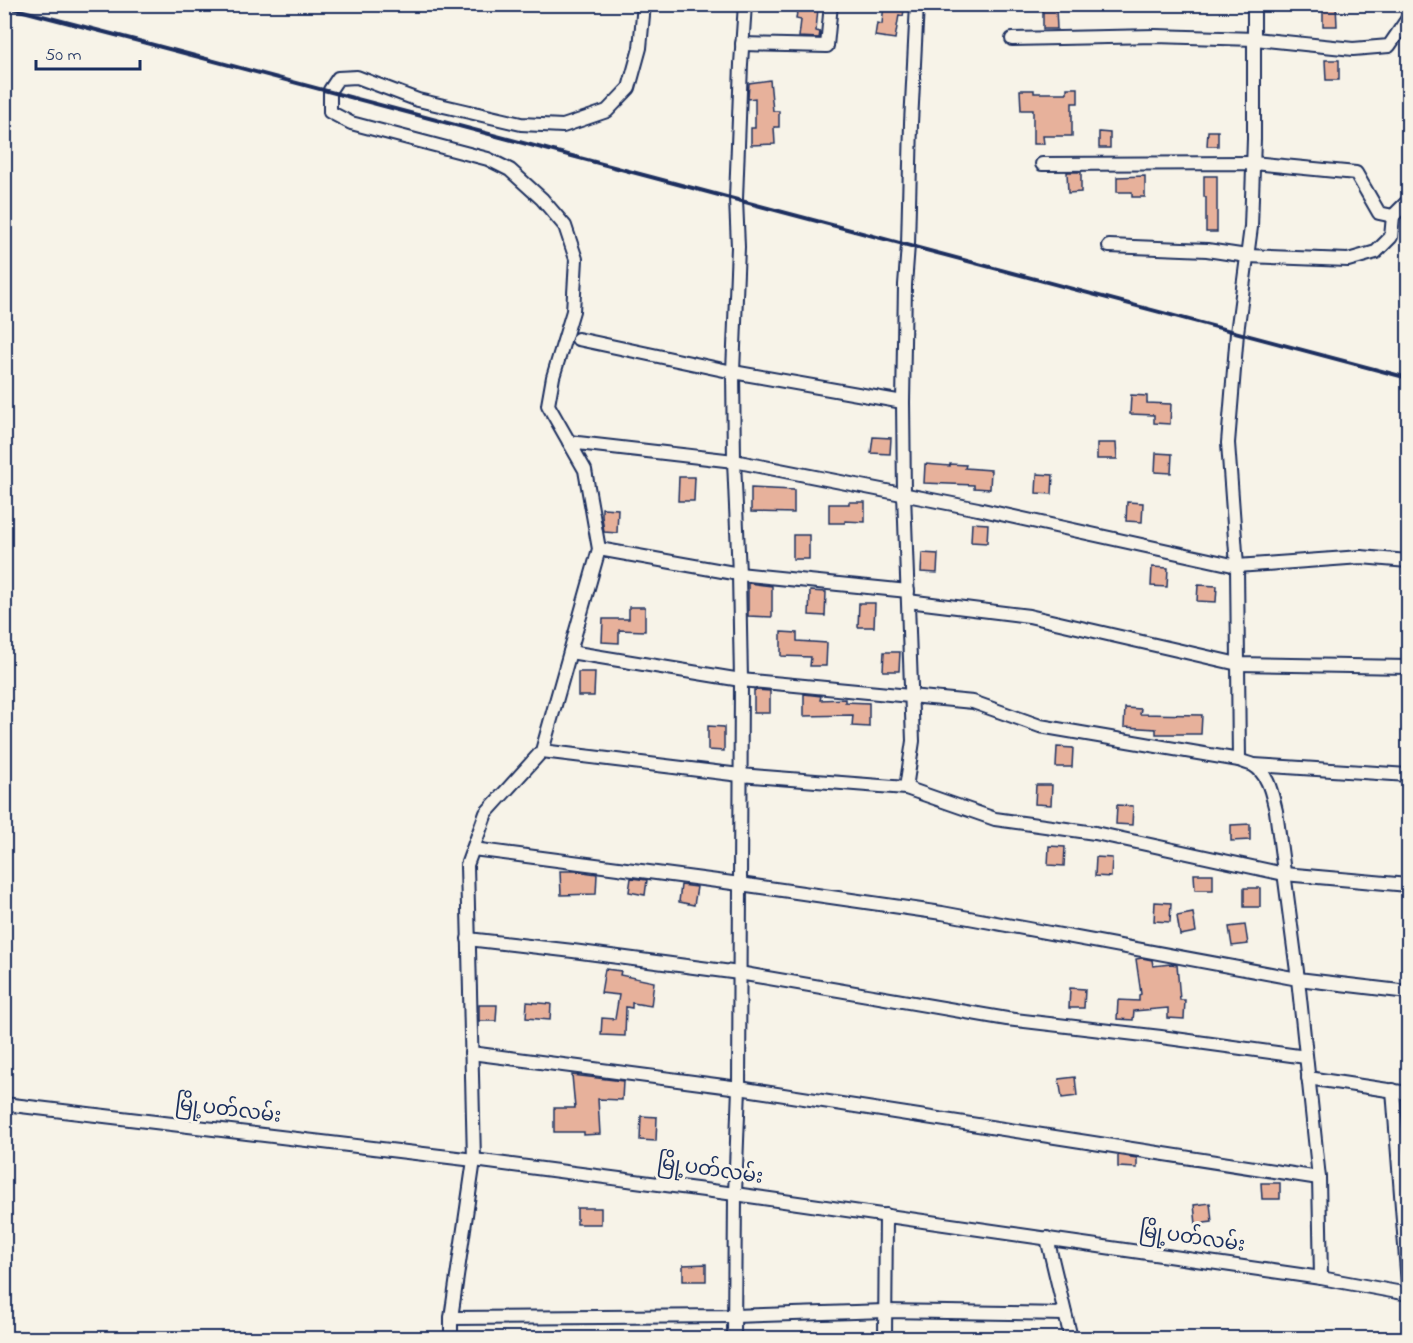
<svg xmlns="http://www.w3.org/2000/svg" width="1413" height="1343" font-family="'Indie Flower','Noto Sans Myanmar',sans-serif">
	<rect width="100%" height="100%" fill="#f7f3e8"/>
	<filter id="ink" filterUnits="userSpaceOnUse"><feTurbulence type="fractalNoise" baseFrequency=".0167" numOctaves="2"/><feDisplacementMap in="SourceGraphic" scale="12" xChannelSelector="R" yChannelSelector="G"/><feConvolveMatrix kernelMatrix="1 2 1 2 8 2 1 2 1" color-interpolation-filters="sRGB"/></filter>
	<g filter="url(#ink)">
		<!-- building -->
		<g fill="#e7b19b" stroke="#1b2f5e" stroke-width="1.5">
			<polygon points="884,4 905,4 903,16 899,15 895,39 875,36 877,23 882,24"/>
			<polygon points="798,5 818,8 816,31 820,32 819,38 799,37 801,20 796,19"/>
			<polygon points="1323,5 1336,5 1337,26 1323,26"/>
			<polygon points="1056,8 1057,29 1043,29 1043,9"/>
			<polygon points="1325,60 1339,60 1339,80 1326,80"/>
			<polygon points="770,80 773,111 779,111 779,127 774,127 775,144 751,145 751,128 755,128 755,98 748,99 749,83"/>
			<polygon points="1067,88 1078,88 1078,103 1072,103 1072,136 1043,136 1044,144 1033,144 1033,110 1021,110 1020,90 1034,90 1034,93 1067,93"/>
			<polygon points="1208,131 1218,131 1218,146 1207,146"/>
			<polygon points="1099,132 1110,133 1110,148 1099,148"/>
			<polygon points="1067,172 1081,172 1081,192 1068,193"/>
			<polygon points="1145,176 1145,197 1132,197 1132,192 1117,192 1117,177"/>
			<polygon points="1204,176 1217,176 1217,232 1206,232 1206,197 1204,197"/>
			<polygon points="1131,395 1147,396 1147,403 1171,404 1170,424 1154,423 1154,415 1130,414"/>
			<polygon points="873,437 891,438 890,454 871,453"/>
			<polygon points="1097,443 1116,443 1117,459 1097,459"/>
			<polygon points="1156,453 1172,454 1171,473 1155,472"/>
			<polygon points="925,464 950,466 950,464 966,465 965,468 991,470 990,489 974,488 974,485 924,483"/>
			<polygon points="1037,474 1053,475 1052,494 1036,493"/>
			<polygon points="679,477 695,477 694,501 678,501"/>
			<polygon points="751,488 794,490 794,513 751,512"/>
			<polygon points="849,502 865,502 865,522 845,521 845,523 829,523 829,504 849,504"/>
			<polygon points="1127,502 1143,503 1142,522 1126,521"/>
			<polygon points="602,508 618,509 617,533 604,532 602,516"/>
			<polygon points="972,523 988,524 987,543 971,542"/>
			<rect x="793" y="535" width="16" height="24"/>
			<polygon points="922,553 938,554 937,573 921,572"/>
			<polygon points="1152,567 1168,568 1167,587 1151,586"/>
			<polygon points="748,583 772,586 772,617 748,616"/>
			<polygon points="1198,585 1217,586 1216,602 1197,601"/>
			<polygon points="810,591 826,592 825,616 809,615"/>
			<polygon points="859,603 875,603 874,627 858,627"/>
			<polygon points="629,607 645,607 645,631 619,630 619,643 602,642 603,619 629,619"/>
			<polygon points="781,632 797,633 797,641 827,643 826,666 810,666 811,657 781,656"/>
			<polygon points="884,652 900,652 899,671 883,671"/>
			<polygon points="578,672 595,672 594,696 578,696"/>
			<polygon points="754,690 770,691 770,713 754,713"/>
			<polygon points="804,694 821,696 820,700 845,699 845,702 869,703 869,727 852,726 853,715 804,716"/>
			<polygon points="1125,708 1141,709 1140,714 1202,715 1201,734 1156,734 1156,729 1124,727"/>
			<polygon points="708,726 724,727 724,751 708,750"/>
			<polygon points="1057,747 1073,748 1072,767 1056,767"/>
			<polygon points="1036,785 1052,785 1051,805 1035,804"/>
			<polygon points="1117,805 1133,806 1132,825 1116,824"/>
			<polygon points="1250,824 1250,840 1231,841 1231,825"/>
			<polygon points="1049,846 1065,847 1064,866 1048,865"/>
			<polygon points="1096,857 1112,858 1111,877 1095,876"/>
			<polygon points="560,871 576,871 597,874 596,894 561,895"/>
			<polygon points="1194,874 1213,874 1213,890 1195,890"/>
			<polygon points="631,878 647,880 645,895 629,892"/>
			<polygon points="681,885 697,887 694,905 679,902"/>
			<rect x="1244" y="888" width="16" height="19"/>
			<polygon points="1155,902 1171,903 1170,922 1154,921"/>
			<polygon points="1193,913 1196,932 1180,935 1177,916"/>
			<polygon points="1245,925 1248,944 1232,946 1229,927"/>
			<polygon points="1142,958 1152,960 1153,966 1171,964 1177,965 1180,1000 1185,1000 1184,1019 1168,1018 1168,1008 1134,1011 1133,1020 1117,1019 1118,1000 1139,1001 1139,995 1141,994 1136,959"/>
			<polygon points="605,969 621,971 620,975 654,982 651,1006 632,1003 632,1008 626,1007 625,1036 601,1035 602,1018 615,1019 619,995 601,993"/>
			<polygon points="1070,988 1085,989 1084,1008 1069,1008"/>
			<polygon points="527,1002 551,1004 550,1020 526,1018"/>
			<polygon points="479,1005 497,1005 496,1021 479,1021"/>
			<polygon points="572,1075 623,1081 622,1100 598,1099 600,1134 584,1135 584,1132 554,1132 554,1108 575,1108"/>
			<polygon points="1075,1077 1077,1096 1062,1098 1059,1079"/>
			<polygon points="641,1116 657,1117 656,1141 640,1140"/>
			<polygon points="1118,1155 1137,1158 1137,1168 1118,1167"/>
			<polygon points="1261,1183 1280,1183 1280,1199 1262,1199"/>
			<polygon points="1210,1203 1212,1222 1196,1224 1194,1205"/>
			<rect x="577" y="1208" width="24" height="16"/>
			<polygon points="706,1264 706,1281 683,1281 683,1265"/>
		</g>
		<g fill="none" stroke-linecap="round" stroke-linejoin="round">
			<defs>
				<g id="street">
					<polyline points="1012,39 1155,36 1255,39 1353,49 1389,46 1408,18"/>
					<polyline points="742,44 827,46 831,4"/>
					<polyline points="1042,164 1253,163 1356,173 1379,213 1393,216 1408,201"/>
					<polyline points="1109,246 1207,250 1247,256 1348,260 1376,252 1391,237 1393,216"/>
					<polyline points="578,339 733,372 903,402"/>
					<polyline points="569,442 734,461 978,509 1237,566 1361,557 1408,561"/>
					<polyline points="599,549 739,574 908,591"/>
					<polyline points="908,601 1029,616 1238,664 1408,667"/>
					<path d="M570,652L741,680L973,702L1040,726L1239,760C1243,762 1248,763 1253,765C1269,774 1272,795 1276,811L1298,979L1319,1178L1321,1278"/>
					<polyline points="542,751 740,775 906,788 995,819 1095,833 1284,874 1408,885"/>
					<polyline points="1239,760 1237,566 1228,443 1237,333 1251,227 1254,139 1254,4"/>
					<polyline points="1254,765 1408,775"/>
					<polyline points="906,788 913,741 904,494 903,402 905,285 908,245 911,123 917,4"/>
					<polyline points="473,849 740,884 942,913 1298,979 1408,992"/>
					<polyline points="468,939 573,951 739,973 1007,1019 1161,1037 1306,1057"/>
					<polyline points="471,1053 739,1088 1319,1178"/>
					<polyline points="1308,1078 1408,1093"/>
					<polyline points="1393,1090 1408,1285"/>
					<polyline points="4,1104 474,1160 735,1194 1321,1278 1408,1294"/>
					<polyline points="1047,1238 1071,1338"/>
					<polyline points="451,1318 734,1316 885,1311 1065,1314"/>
					<polyline points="451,1338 451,1318 474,1160 467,865 486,813 542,751 599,549 585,470 548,405 553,377 573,311 576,259 565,226 542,199 510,170 488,159 351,123 330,112 330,90 338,78 357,77 418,100 521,124 563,126 607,111 629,88 640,48 644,4"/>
					<polyline points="734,1338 735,1194 739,1088 741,680 739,574 734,461 733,372 738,247 736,199 741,64 745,4"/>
					<polyline points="885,1338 886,1215"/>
				</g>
			</defs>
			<!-- street casing -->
			<use href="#street" stroke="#1b2f5e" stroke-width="16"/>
			<!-- street -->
			<use href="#street" stroke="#f7f3e8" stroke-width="12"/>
			<!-- rail -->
			<path stroke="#1b2f5e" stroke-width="4" d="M4,6C473,127 940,256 1408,378"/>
		</g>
	</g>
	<g text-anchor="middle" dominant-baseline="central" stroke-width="6" stroke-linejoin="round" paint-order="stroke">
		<!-- street labels -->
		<g font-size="20" fill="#1b2f5e" stroke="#f7f3e8">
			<text transform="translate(228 1111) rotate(7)">မြို့ပတ်လမ်း</text>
			<text transform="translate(710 1171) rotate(8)">မြို့ပတ်လမ်း</text>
			<text transform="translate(1192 1239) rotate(8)">မြို့ပတ်လမ်း</text>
		</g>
	</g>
	<!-- margin -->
	<rect width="1413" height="1343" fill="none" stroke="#f7f3e8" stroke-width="24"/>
	<rect x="12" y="12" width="1389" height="1319" fill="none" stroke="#1b2f5e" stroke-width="2" filter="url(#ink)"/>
	<!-- scale -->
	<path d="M36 60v9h104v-9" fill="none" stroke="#1b2f5e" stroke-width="3"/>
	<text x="45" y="60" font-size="18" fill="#1b2f5e" stroke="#f7f3e8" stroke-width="4.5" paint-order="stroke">50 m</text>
</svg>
